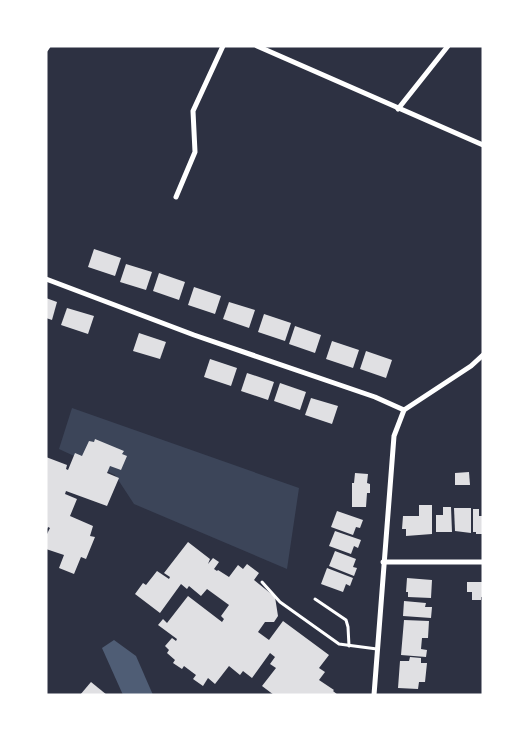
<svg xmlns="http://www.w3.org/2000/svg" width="529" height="741" font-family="'Alegreya Sans',sans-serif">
	<rect width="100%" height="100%" fill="#2d3142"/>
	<!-- green -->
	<polygon fill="#3c4559" points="72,408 299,488 287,569 134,504 115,475 59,449"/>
	<!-- water -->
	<polygon fill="#4f5d75" points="114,640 136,656 153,695 123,695 102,648"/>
	<!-- building -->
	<g fill="#e0e0e3">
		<polygon points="94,249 121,258 115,276 88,267"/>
		<polygon points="126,264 152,272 146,290 120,282"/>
		<polygon points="159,273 185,282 179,300 153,291"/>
		<polygon points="194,287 221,296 215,314 188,305"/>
		<polygon points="46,298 57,302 52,320 46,318"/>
		<polygon points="229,302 255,310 249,328 223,319"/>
		<polygon points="67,308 94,316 88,334 61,325"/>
		<polygon points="264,314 291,323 285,341 258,332"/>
		<polygon points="295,326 321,335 315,353 289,344"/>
		<polygon points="139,333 166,342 160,359 133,351"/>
		<polygon points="332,341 359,350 353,368 326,359"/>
		<polygon points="366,351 392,360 386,378 360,369"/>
		<polygon points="210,359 237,368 231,386 204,377"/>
		<polygon points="247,373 274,382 268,400 241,391"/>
		<polygon points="280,383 306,392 300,410 274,401"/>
		<polygon points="311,398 338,406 332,424 305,415"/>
		<polygon points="95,439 124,451 122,454 127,456 121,470 110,466 107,473 119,478 107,506 66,491 65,494 77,499 70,516 93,526 90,536 95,537 86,559 81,557 74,574 59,568 64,555 46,549 46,536 50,528 48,527 46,531 46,457 67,465 66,469 68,470 75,453 82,456 89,441 94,442"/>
		<polygon points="469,472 470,485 455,485 455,473"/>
		<polygon points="355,473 368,474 367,483 370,484 370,493 367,493 366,507 352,507 352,483 354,483"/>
		<polygon points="419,505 432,505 432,534 406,536 406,529 402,529 403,516 419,516"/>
		<polygon points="443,507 451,507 452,532 436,532 436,515 443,515"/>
		<polygon points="454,508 471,508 471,533 455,531"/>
		<polygon points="473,509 479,509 479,516 483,516 483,534 476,534 476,532 473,532"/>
		<polygon points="337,511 363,520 360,528 356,527 353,535 331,527"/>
		<polygon points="335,531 361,540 358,548 354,546 351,554 329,546"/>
		<polygon points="188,542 210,559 208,564 213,558 219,562 214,569 217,571 218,570 229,577 238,565 243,569 247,564 259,573 254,580 275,597 278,616 274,622 265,622 258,632 269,640 283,621 329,655 319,668 325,672 319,680 334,690 333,691 338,695 274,695 262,686 276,668 270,664 275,657 270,653 252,678 243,671 240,675 229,666 215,684 208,678 203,686 193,679 196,675 184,666 182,669 173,663 175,660 167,653 169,650 165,646 172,638 176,641 177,639 158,625 163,619 167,623 188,596 222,622 224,619 221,616 229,605 207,589 201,596 189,586 187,589 181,584 160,613 135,594 143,583 146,585 157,571 169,579 170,577 164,573"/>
		<polygon points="335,551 356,559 353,567 357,568 354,576 329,566"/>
		<polygon points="327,568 353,578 350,586 346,584 343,592 321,584"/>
		<polygon points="407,578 432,580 431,598 408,597 408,592 406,592"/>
		<polygon points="467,582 483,582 483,597 481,597 481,600 472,600 472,592 467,592"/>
		<polygon points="404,601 426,603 425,607 432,607 431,618 403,616"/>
		<polygon points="404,620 429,621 428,638 422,638 421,649 427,650 426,657 401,655"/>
		<polygon points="410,657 421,658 421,663 427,663 425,682 419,682 418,689 398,688 400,661 409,661"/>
		<polygon points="91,682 107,695 80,695"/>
	</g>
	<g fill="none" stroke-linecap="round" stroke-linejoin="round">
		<!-- service -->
		<g stroke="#fff" stroke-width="3">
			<polyline points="262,582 280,602 339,644 377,649"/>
			<polyline points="315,599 346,620 348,627 349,646"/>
		</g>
		<!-- minor -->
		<g stroke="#fff" stroke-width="5">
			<polyline points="257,46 483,145"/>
			<polyline points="46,49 48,46"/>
			<polyline points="398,109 448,46"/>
			<polyline points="176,197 195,152 193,111 223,46"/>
			<polyline points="46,279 194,335 375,397 404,410"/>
			<polyline points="383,562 483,562"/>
			<polyline points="374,695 394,436 404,410 471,366 483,355"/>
		</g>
	</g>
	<!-- border -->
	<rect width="529" height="741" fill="none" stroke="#ffffff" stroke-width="95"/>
</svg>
